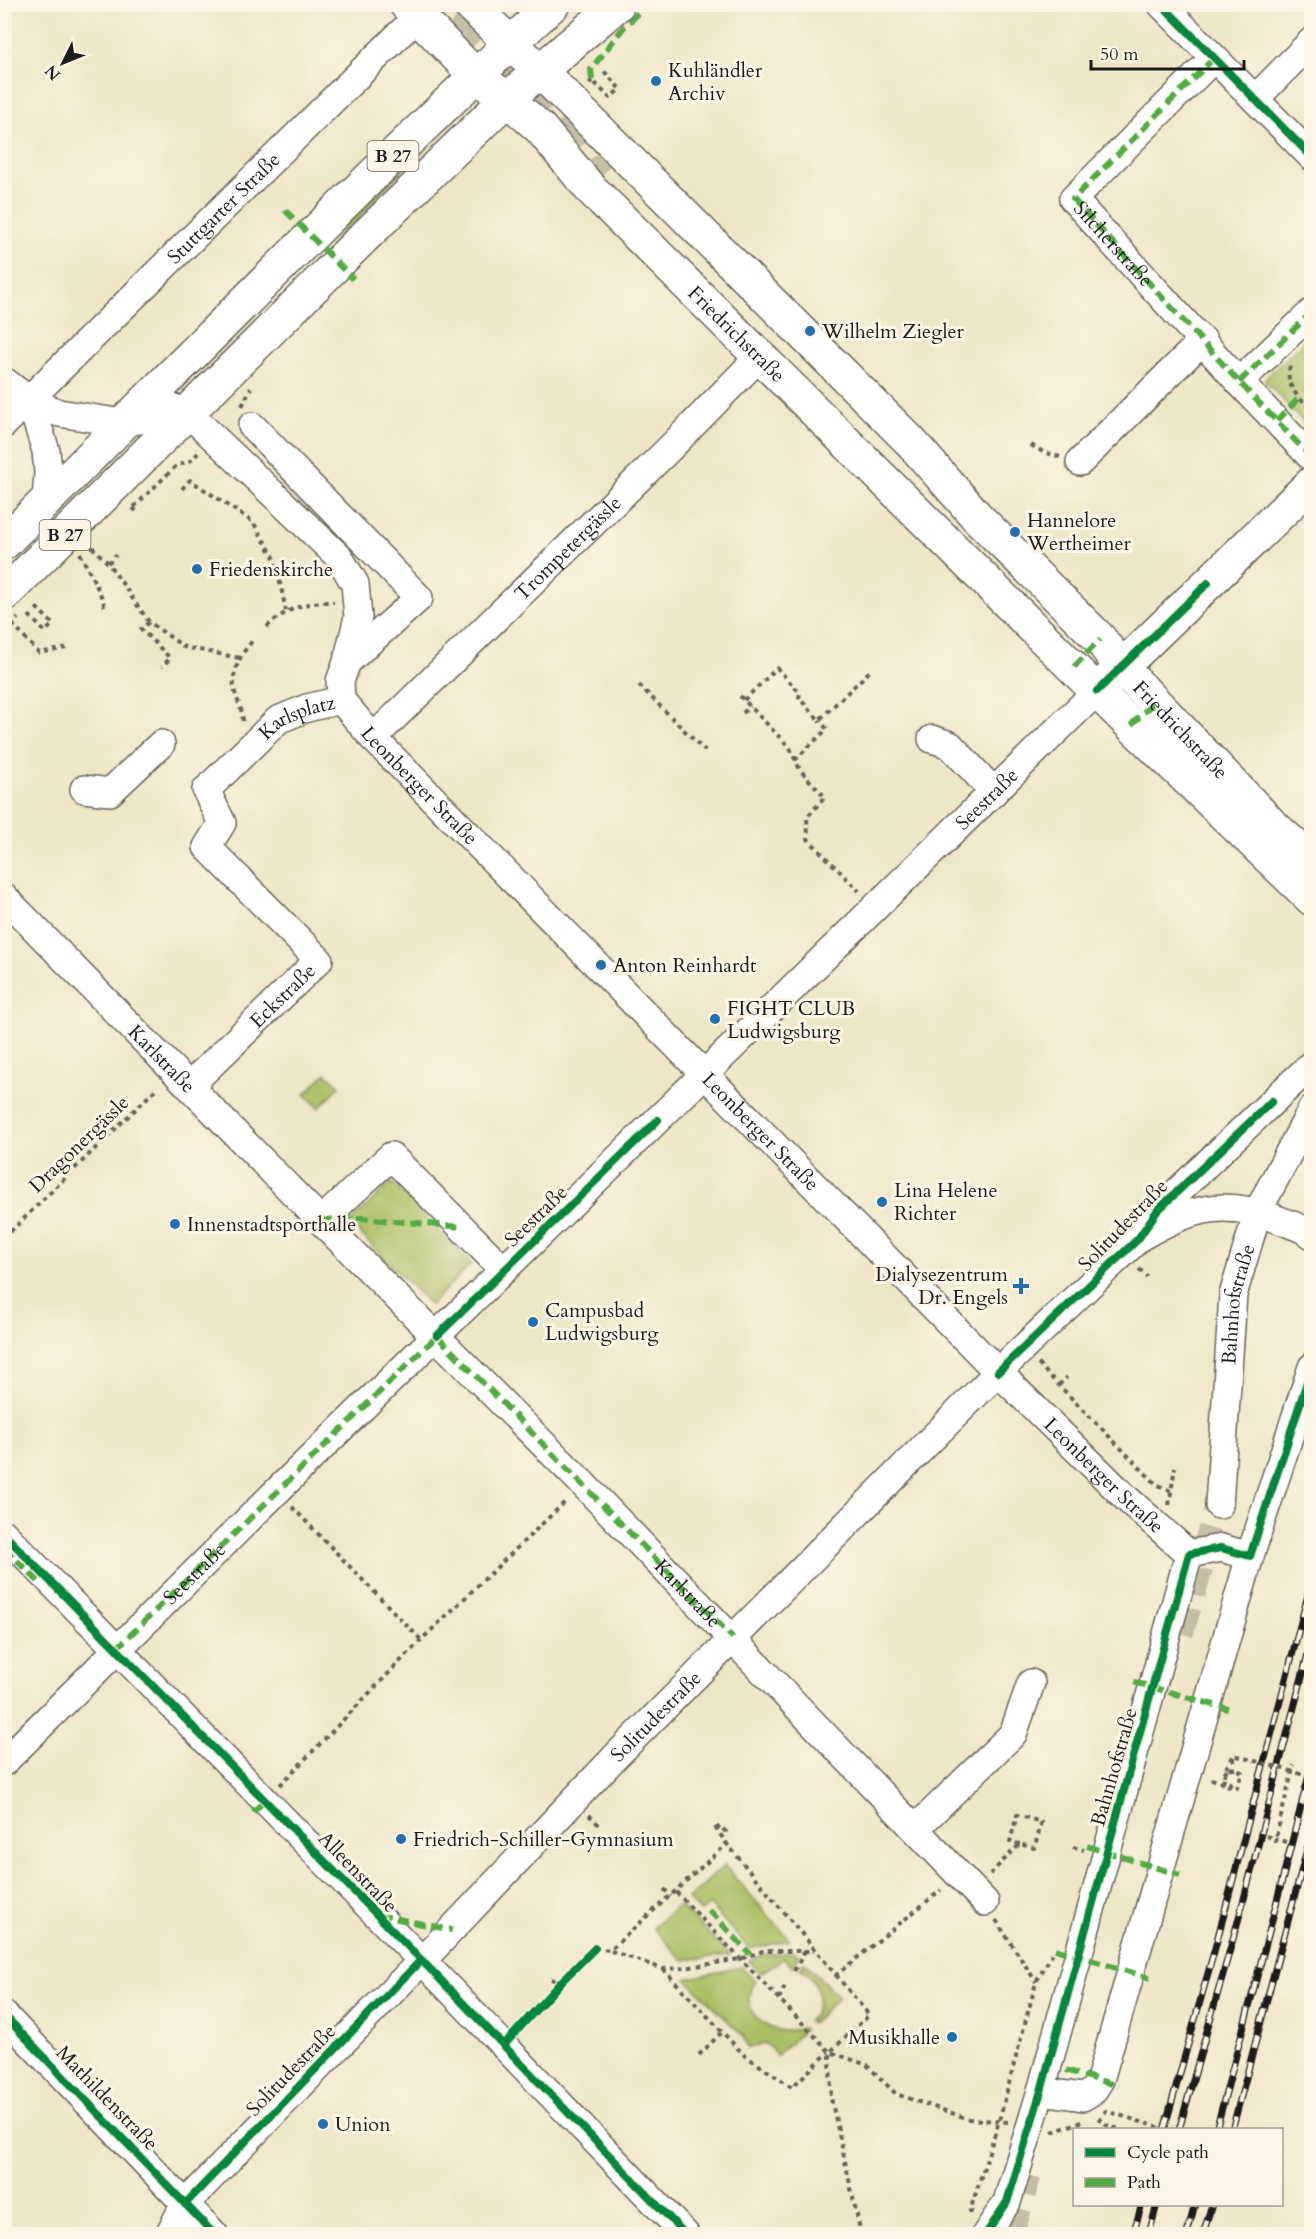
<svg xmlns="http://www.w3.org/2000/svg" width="1316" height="2239" font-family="Cardo,serif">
	<rect width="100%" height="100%" fill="#fcf5e5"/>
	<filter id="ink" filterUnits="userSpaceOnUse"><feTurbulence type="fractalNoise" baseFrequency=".0167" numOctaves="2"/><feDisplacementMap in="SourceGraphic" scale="12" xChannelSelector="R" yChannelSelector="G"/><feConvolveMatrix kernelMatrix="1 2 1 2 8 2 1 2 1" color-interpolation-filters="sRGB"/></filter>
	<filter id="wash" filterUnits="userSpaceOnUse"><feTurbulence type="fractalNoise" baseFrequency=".008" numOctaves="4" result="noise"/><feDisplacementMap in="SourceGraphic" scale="24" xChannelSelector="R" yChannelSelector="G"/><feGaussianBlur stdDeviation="1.35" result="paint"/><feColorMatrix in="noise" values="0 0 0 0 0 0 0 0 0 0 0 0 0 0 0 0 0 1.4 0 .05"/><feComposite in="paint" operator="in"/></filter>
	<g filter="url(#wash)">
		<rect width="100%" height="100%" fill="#efe6c8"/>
		<!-- green -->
		<g fill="#aabe62" stroke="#636d3f" stroke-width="1.5">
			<polygon points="464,109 381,192 332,250 329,248 357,211"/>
			<polygon points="1311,334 1311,430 1264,380"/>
			<polygon points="326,1073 340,1086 319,1108 305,1094"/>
			<polygon points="391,1182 471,1264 430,1305 350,1223"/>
			<polygon points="725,1865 725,1866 790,1940 749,1949 710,1905 701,1912 688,1899"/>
			<polygon points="679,1905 730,1955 683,1960 653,1928"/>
			<polygon points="794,1952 798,1956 792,1967 783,1957 775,1965 760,1973 749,1961 762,1955"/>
			<path d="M804,1962L839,1997L811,2024L808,2021C825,2004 819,1980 800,1968Z"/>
			<path d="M741,1967L755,1981C735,2011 771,2040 802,2028L804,2030L777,2055L765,2043L748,2048L743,2036L686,1979Z"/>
		</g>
	</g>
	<g filter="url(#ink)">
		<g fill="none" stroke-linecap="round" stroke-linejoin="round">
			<!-- minor-tunnel -->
			<g stroke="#c5bea6" stroke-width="27" stroke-dasharray="27 14" stroke-linecap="butt">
				<polyline points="1180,1633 1219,1505"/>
				<polyline points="1011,2234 1028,2175"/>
			</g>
			<!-- major-tunnel -->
			<polyline stroke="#c5bea6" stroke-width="33" stroke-dasharray="33 16" stroke-linecap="butt" points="452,21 605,172"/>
			<defs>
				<g id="minor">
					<polyline points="1161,4 1312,157"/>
					<polyline points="1214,58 1073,199 1239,382 1312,458"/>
					<polyline points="1255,99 1312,41"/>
					<polyline points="4,381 30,401 59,413 123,423 145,419 174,408 188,413 339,557 355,584 358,617 347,662 340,681 341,700"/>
					<polyline points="1239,382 1312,312"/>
					<polyline points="30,401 46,451 48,472 46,502"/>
					<path id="s1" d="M4,424L418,16"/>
					<polyline points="252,426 419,598 347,662"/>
					<polyline points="1080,462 1203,340"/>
					<path id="s2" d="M341,700L373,738L998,1372L1126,1498L1189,1554"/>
					<path id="s3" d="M373,738L668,450L760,356"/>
					<polyline points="932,739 950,745 994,792"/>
					<polyline points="84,789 110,792 161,744"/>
					<path id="s4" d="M4,897L321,1221L583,1484L985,1902"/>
					<path id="s5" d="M189,1086L319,960L207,847L222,823L206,790L278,720L307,708L341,700"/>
					<polyline points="321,1221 391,1156 504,1270"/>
					<path d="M1144,1235C1193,1206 1229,1199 1282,1221C1292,1225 1304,1228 1312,1235"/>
					<path id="s6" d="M1219,1505L1233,1295L1258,1211L1312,1109"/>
					<polyline points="4,1534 433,1972 685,2234"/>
					<polyline points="1189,1554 1221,1548 1250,1556"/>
					<path id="s7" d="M4,1762L277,1491L1097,691"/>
					<polyline points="916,1828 1013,1734 1031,1683"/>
					<polyline points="4,2015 214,2234"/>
					<polyline points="1041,2091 1083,2097 1093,2091 1100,2080 1250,1556 1312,1367"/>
					<path id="s8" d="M169,2234L185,2204L436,1946L615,1757L998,1372L1138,1239L1157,1211L1312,1064"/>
					<polyline points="986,2234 1007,2202 1041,2091 1189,1554"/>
				</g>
				<g id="major">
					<path id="s9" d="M406,4L476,76L507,99L540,128L589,187L1131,725L1312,899"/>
					<path id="s10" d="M469,4L540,71L910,441L978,518L1100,639L1121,667L1270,823L1312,861"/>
					<path d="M4,543C186,362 364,178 553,4"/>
					<polyline points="4,595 357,244 507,99 618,4"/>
					<polyline points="1107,681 1312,483"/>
				</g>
			</defs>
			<!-- minor casing -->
			<use href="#minor" stroke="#666358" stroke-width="30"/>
			<!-- major casing -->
			<use href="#major" stroke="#666358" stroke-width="36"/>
			<!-- path -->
			<g stroke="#666358" stroke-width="4" stroke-dasharray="4.5 4.5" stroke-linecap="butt">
				<polyline points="589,84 592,80 610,98 620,89 602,69"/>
				<path d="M1290,366C1285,383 1295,395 1308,406H1312"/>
				<polyline points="242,406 251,388"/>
				<polyline points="1031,445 1043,452 1060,457"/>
				<polyline points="182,489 190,480 253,522 275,559 286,611"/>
				<polyline points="134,507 176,466 192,460 198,453"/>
				<polyline points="133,508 137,512"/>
				<polyline points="92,547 108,563 149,622 184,647 240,658"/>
				<polyline points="80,553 100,593 106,610"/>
				<polyline points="108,563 116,555"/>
				<polyline points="29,615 45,632 53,624 33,604"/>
				<polyline points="149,622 141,629 170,658 162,667"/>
				<polyline points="12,624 39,653 67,648"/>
				<path d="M267,627C286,608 308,601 334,602"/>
				<polyline points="4,632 18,618"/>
				<polyline points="639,685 704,750 707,746"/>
				<polyline points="740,696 790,748 800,770 825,797 807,817 808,839 859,891"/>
				<polyline points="744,700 777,668 800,693 799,698 819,720 871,670"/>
				<polyline points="743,713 750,706"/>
				<path d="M243,721C242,707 236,699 234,688C232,669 242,652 254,639"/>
				<polyline points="795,760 827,729 819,720"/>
				<polyline points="4,1238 158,1087"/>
				<polyline points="1139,1269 1147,1277"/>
				<polyline points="1038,1364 1156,1484 1171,1491"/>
				<polyline points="1059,1385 1067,1377"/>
				<polyline points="1169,1505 1175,1467"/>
				<polyline points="292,1507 421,1640"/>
				<polyline points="1211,1779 1230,1784 1232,1779"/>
				<polyline points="1223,1782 1227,1767 1242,1772 1237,1788 1222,1784 1226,1768"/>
				<polyline points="280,1785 421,1640 566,1501"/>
				<polyline points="589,1815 600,1826"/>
				<polyline points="715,1827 727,1844"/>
				<polyline points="716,1829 720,1826 726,1832 723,1836"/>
				<polyline points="1266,1836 1276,1839"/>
				<polyline points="1286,1842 1276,1839 1275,1841 1292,1772 1294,1765"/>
				<polyline points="1020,1844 1010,1842 1017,1815 1041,1822 1038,1835"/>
				<polyline points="1073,1847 1084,1850"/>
				<polyline points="990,1874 1020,1844 1034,1848 1037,1839"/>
				<polyline points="664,1889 671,1896"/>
				<polyline points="676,1892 830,2052 867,2065 896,2094 969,2119 1008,2122"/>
				<polyline points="996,1920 1036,1982"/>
				<polyline points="595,1948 610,1950 727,1844 836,1975 941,1890"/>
				<polyline points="611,1951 663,1969 684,1968 740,1959 763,1951 814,1951"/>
				<polyline points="663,1969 744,2055 792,2087 829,2052"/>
				<polyline points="794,1971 805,1951"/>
				<polyline points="836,1975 869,2015 830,2052 831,2098 861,2234"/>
				<polyline points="551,1979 561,1982"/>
				<polyline points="779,1999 785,1986"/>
				<polyline points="699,2055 722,2032"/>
				<polyline points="1104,2113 1106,2111 1161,2128"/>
				<polyline points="1098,2118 1107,2125 1122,2130"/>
				<polyline points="1052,2132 1081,2122"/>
				<polyline points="973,2212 970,2211 999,2121 1036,1982 1054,1951"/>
			</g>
			<!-- minor -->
			<use href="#minor" stroke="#fff" stroke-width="27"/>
			<!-- major -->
			<use href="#major" stroke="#fff" stroke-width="33"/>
			<defs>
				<g id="rail">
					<polyline points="1164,2130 1215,1948 1312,1580"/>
					<polyline points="1179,2130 1240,1914 1312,1639"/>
					<polyline points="1216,2130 1270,1928 1312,1763"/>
					<polyline points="1232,2130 1312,1831"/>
					<polyline points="1133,2234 1142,2204"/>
					<polyline points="1149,2234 1157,2204"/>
					<polyline points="1187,2234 1195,2204"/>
					<polyline points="1203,2234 1212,2204"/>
				</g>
			</defs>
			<!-- rail casing -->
			<use href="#rail" stroke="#1c1c1c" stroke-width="7"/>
			<!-- rail -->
			<use href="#rail" stroke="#fcf5e5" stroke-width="4.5" stroke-dasharray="14" stroke-linecap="butt"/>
			<!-- path-bridge -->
			<g stroke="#666358" stroke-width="4" stroke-dasharray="4.5 4.5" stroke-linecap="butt">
				<polyline points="1226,1768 1234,1755 1312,1777"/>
				<polyline points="1234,1771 1234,1756"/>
			</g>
			<!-- quiet -->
			<g stroke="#52a943" stroke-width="6" stroke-dasharray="12 6" stroke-linecap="butt">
				<path id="s11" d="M1214,58L1073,199L1239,382L1312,458"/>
				<polyline points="592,80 591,69 624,27 648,4"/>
				<polyline points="285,210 353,279"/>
				<polyline points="1239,382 1312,312"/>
				<polyline points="1277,421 1299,398"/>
				<polyline points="1074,667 1100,639"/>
				<polyline points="1131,725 1154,702"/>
				<polyline points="321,1221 349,1217 462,1227"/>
				<polyline points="4,1548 41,1584"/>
				<polyline points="116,1649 437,1336 733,1638"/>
				<polyline points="1134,1682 1228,1709"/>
				<polyline points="253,1812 265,1800"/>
				<polyline points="1087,1846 1180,1875"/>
				<polyline points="709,1910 750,1954"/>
				<polyline points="378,1915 452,1930"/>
				<polyline points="1055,1949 1150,1978"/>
				<polyline points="1066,2070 1118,2086"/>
			</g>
			<defs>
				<g id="cycleway">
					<polyline points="1161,4 1312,157"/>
					<polyline points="1097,691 1208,583"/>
					<polyline points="437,1336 658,1120"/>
					<polyline points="998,1372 1138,1239 1157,1211 1272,1101"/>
					<polyline points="4,1534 433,1972 685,2234"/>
					<polyline points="4,2015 214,2234"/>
					<polyline points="504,2045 561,1982 595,1948"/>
					<polyline points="185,2204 421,1960"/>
					<polyline points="986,2234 1007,2202 1041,2091 1189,1554 1221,1548 1250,1556 1312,1367"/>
				</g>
			</defs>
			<!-- cycleway casing -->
			<use href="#cycleway" stroke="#fcf5e5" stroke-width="11"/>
			<!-- cycleway -->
			<use href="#cycleway" stroke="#00873e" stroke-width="8"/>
		</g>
	</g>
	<!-- markers -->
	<g fill="#1f6fb2" stroke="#fcf5e5" stroke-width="2">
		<circle cx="656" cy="81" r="6"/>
		<circle cx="810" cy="331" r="6"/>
		<circle cx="1015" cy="532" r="6"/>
		<circle cx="197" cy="569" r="6"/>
		<circle cx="601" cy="965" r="6"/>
		<circle cx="715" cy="1019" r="6"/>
		<circle cx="882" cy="1202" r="6"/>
		<circle cx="175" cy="1224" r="6"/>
		<path d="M1018 1277h6v6h6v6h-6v6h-6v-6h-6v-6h6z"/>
		<circle cx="533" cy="1322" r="6"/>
		<circle cx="401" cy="1839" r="6"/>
		<circle cx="952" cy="2037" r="6"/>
		<circle cx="323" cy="2124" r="6"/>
	</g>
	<g text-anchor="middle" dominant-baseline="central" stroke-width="6" stroke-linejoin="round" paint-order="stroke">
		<!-- shield labels -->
		<g fill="#fcf5e5" stroke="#5f5d58" stroke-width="1.5">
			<rect x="367.5" y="141" width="51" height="30" rx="4.5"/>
			<rect x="39.5" y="520" width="51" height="30" rx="4.5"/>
		</g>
		<g font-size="18" font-weight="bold" fill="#1c1c1c">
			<text x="393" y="156">B 27</text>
			<text x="65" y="535">B 27</text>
		</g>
		<!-- poi labels -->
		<g font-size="20" fill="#1c1c1c" stroke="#fcf5e5" text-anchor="start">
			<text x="668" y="70">Kuhländler<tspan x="668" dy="23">Archiv</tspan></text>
			<text x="822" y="331">Wilhelm Ziegler</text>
			<text x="1027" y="520">Hannelore<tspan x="1027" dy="23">Wertheimer</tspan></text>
			<text x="209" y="569">Friedenskirche</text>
			<text x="613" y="965">Anton Reinhardt</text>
			<text x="727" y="1008">FIGHT CLUB<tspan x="727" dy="23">Ludwigsburg</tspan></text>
			<text x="894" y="1190">Lina Helene<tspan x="894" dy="23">Richter</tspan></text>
			<text x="187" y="1224">Innenstadtsporthalle</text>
			<text x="1008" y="1274" text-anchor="end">Dialysezentrum<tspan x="1008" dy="23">Dr. Engels</tspan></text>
			<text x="545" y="1310">Campusbad<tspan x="545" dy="23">Ludwigsburg</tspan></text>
			<text x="413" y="1839">Friedrich-Schiller-Gymnasium</text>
			<text x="940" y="2037" text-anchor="end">Musikhalle</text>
			<text x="335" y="2124">Union</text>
		</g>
		<!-- street labels -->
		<g font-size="20" fill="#1c1c1c" stroke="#fcf5e5">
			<text stroke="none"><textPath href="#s1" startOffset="308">Stuttgarter Straße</textPath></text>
			<text stroke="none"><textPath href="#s11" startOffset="260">Silcherstraße</textPath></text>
			<text stroke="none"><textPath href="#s9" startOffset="468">Friedrichstraße</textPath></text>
			<text stroke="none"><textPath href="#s3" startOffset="272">Trompetergässle</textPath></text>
			<text stroke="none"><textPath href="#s5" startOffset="524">Karlsplatz</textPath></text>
			<text stroke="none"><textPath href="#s10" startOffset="1017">Friedrichstraße</textPath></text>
			<text stroke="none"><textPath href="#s2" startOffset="116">Leonberger Straße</textPath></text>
			<text stroke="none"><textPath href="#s7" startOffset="1376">Seestraße</textPath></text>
			<text stroke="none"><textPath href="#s5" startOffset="130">Eckstraße</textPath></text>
			<text stroke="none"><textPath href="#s4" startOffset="226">Karlstraße</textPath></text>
			<text stroke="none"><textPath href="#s2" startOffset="602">Leonberger Straße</textPath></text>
			<text transform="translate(79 1144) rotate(-44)">Dragonergässle</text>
			<text transform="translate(536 1216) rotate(-44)">Seestraße</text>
			<text transform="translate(1123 1225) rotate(-46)">Solitudestraße</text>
			<text stroke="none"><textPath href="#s6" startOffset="202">Bahnhofstraße</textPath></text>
			<text stroke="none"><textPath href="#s2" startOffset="1088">Leonberger Straße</textPath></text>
			<text stroke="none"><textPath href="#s7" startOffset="268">Seestraße</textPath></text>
			<text stroke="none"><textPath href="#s4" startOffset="976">Karlstraße</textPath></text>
			<text stroke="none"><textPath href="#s8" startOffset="712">Solitudestraße</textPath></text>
			<text transform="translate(1114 1767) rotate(-74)">Bahnhofstraße</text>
			<text transform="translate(358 1872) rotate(46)">Alleenstraße</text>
			<text transform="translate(291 2070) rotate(-46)">Solitudestraße</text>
			<text transform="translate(107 2098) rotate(46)">Mathildenstraße</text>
		</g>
	</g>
	<!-- margin -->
	<rect width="1316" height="2239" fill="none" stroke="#fcf5e5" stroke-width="24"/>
	<!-- legend -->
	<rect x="1073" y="2128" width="210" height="78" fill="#fcf5e5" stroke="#a29e95" stroke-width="1.5"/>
	<rect x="1085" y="2148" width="30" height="9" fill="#00873e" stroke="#a29e95" stroke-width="1.5"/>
	<text x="1127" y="2158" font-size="18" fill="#1c1c1c">Cycle path</text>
	<rect x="1085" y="2178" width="30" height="9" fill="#52a943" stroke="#a29e95" stroke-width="1.5"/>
	<text x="1127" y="2188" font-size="18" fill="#1c1c1c">Path</text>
	<!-- north arrow -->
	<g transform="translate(63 63) rotate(227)" stroke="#fcf5e5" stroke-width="4.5" paint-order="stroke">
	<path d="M0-4.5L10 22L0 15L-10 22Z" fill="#1c1c1c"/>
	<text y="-9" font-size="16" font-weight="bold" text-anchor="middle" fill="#1c1c1c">N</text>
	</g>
	<!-- scale -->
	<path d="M1091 60v9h153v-9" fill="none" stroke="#1c1c1c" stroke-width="3"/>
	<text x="1100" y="60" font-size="18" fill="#1c1c1c" stroke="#fcf5e5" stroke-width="4.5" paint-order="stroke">50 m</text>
</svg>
